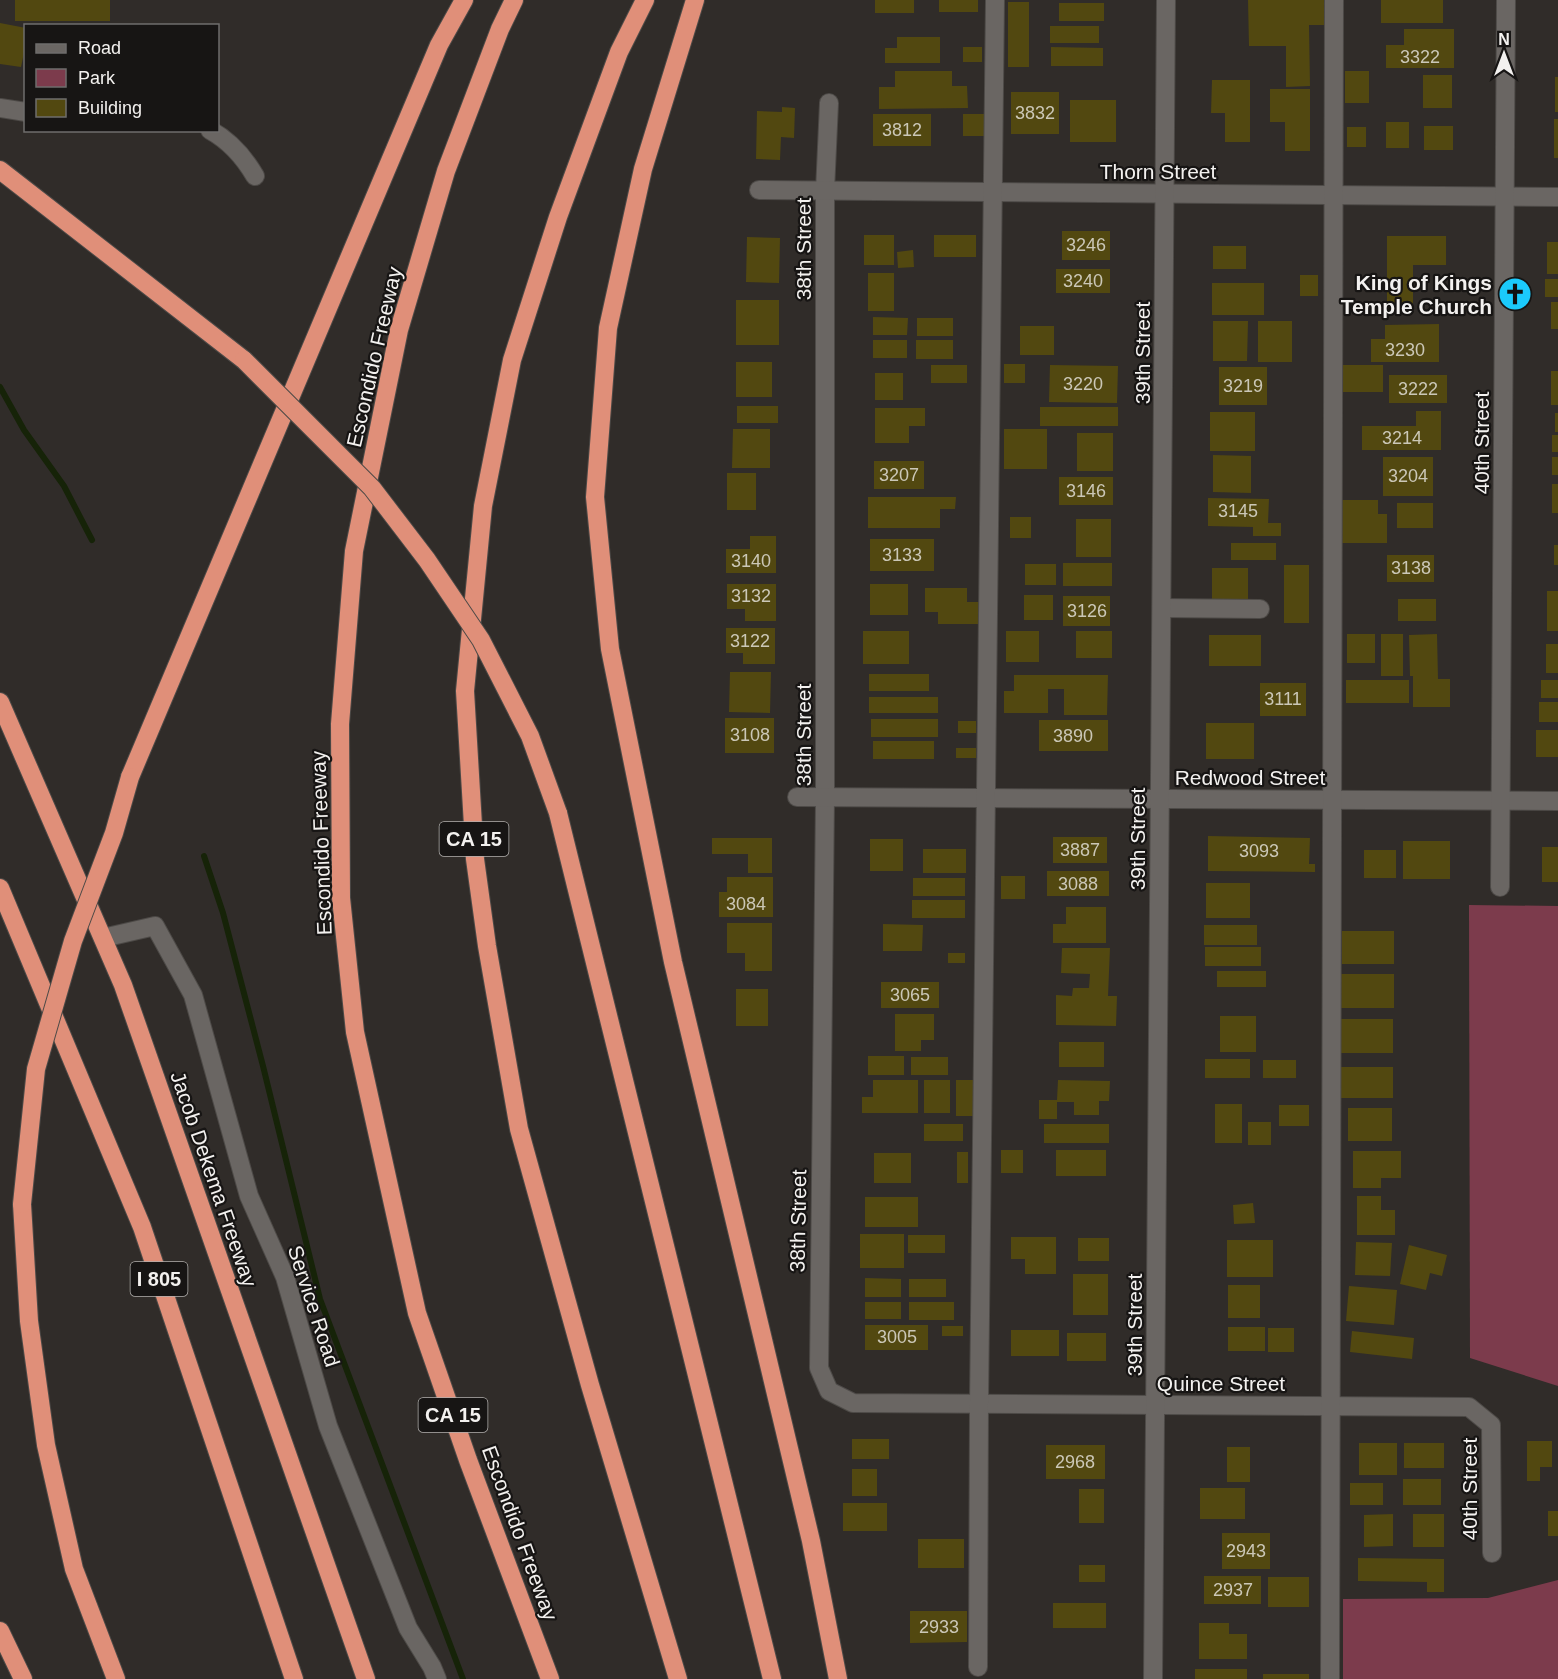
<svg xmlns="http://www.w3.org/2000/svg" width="1558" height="1679" font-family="Helvetica,sans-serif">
	<rect width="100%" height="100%" fill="#302c29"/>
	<!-- green -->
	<g fill="#7c3b4c">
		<polygon points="1469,905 1558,906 1558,1386 1470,1358"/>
		<polygon points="1558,1580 1558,1679 1343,1679 1343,1599 1488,1598"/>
	</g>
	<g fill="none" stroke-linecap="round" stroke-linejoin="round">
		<!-- stream -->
		<g stroke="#162308" stroke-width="6">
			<polyline points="0,387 24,430 64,486 92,540"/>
			<polyline points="204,856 223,913 263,1066 320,1299 463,1679"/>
		</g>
	</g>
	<!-- building -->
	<g fill="#524810">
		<rect x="15" y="0" width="95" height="21"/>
		<rect x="875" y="0" width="39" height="13"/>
		<rect x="939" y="0" width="39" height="12"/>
		<polygon points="1248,0 1324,0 1324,25 1309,25 1310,86 1286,87 1286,46 1249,46"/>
		<rect x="1381" y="0" width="62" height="23"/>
		<rect x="1008" y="2" width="21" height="65"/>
		<rect x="1059" y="3" width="45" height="18"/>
		<polygon points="0,23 26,28 26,43 21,67 0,64"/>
		<rect x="1050" y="26" width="49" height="17"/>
		<polygon points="1404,29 1454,29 1454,68 1386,68 1386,45 1404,45"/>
		<polygon points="897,37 940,37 940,63 885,63 885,48 897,48"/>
		<rect x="963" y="47" width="19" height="15"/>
		<polygon points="1051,47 1103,48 1103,66 1051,66"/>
		<polygon points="895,71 952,71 952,86 967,86 968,108 879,109 879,87 895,87"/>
		<rect x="1345" y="71" width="24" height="32"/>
		<rect x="1423" y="75" width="29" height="33"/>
		<rect x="1555" y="77" width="3" height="35"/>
		<polygon points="1212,80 1250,80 1250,142 1225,142 1225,113 1211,113"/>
		<polygon points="1270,89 1310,89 1310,151 1285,151 1285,122 1270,122"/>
		<rect x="1011" y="92" width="48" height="42"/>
		<rect x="1070" y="100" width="46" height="42"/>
		<polygon points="782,107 795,108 794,138 781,137 780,160 756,159 757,111 782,112"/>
		<rect x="873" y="114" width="58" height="32"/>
		<rect x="963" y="114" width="21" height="22"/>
		<rect x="1554" y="119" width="4" height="39"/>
		<rect x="1386" y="122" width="23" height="26"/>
		<rect x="1424" y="126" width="29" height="24"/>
		<rect x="1347" y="127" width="19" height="20"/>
		<rect x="1062" y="231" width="48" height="29"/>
		<rect x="864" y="235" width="30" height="30"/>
		<rect x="934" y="235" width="42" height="22"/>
		<polygon points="1387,236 1446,236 1446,265 1413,265 1413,312 1387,312"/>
		<polygon points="747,237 780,238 779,283 746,282"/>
		<rect x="1547" y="242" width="11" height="32"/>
		<rect x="1213" y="246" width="33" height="23"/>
		<polygon points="913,250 914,267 898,268 897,252"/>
		<rect x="1056" y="269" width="54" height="24"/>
		<rect x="868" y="273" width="26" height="38"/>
		<rect x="1300" y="275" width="18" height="21"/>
		<rect x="1545" y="279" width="13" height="18"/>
		<rect x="1212" y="283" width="52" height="32"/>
		<rect x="736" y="300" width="43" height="45"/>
		<rect x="1551" y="302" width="7" height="27"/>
		<polygon points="873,317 908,318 907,335 873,335"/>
		<rect x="917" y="318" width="36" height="18"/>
		<polygon points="1213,321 1248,321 1247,361 1213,361"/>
		<rect x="1258" y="321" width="34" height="41"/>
		<polygon points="1439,324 1439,362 1371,362 1371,339 1385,339 1385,325"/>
		<rect x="1020" y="326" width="34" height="29"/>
		<rect x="873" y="340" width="34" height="18"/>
		<rect x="916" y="340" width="37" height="19"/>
		<rect x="736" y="362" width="36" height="35"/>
		<rect x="1004" y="364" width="21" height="19"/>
		<rect x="931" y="365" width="36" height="18"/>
		<polygon points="1050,365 1118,366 1117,403 1049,402"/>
		<rect x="1342" y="365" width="41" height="27"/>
		<rect x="1219" y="367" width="48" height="38"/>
		<rect x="1551" y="371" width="7" height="34"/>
		<rect x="875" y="373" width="28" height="27"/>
		<rect x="1389" y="375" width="58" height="28"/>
		<rect x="737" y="406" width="41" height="17"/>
		<rect x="1040" y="407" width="78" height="19"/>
		<polygon points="875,408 925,408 925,426 909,426 909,443 875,443"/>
		<polygon points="1416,411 1441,411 1441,450 1362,450 1362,426 1416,426"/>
		<rect x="1210" y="412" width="45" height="39"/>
		<rect x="1555" y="413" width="3" height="19"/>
		<polygon points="733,429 770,429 770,468 732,468"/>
		<rect x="1004" y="429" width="43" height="40"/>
		<rect x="1077" y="433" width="36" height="38"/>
		<rect x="1552" y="435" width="6" height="17"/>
		<polygon points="1213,455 1251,456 1251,493 1213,492"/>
		<rect x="1383" y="457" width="50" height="39"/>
		<rect x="1552" y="457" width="6" height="18"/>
		<rect x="874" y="461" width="50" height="28"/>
		<rect x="727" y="473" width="29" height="37"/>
		<rect x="1059" y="477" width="54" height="28"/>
		<rect x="1552" y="484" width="6" height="29"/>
		<polygon points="868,497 956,497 955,509 940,509 940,528 868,528"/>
		<polygon points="1208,498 1269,499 1268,523 1281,523 1281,536 1253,536 1253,527 1208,526"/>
		<polygon points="1340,500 1378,500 1378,514 1387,514 1387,543 1340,543"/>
		<rect x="1397" y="503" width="36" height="25"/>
		<rect x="1010" y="517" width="21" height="21"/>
		<rect x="1076" y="519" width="35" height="38"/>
		<polygon points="750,536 776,536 776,573 726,573 726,549 750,549"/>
		<rect x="870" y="539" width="64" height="32"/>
		<rect x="1231" y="543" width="45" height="17"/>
		<rect x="1554" y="545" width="4" height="20"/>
		<rect x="1387" y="555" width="47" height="27"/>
		<rect x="1063" y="563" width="49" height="23"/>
		<rect x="1025" y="564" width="31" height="21"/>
		<rect x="1284" y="565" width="25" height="58"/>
		<rect x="1212" y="568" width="36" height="31"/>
		<polygon points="727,584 776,584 776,621 745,621 745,609 727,609"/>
		<rect x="870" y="584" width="38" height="31"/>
		<polygon points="925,588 967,588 967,602 982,602 982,624 938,624 938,612 925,612"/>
		<rect x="1547" y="591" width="11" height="40"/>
		<rect x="1024" y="595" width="29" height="25"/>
		<rect x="1063" y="596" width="47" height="30"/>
		<rect x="1398" y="599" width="38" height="22"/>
		<polygon points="726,628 775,628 775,664 743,664 743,653 726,653"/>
		<rect x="863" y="631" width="46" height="33"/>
		<rect x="1006" y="631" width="33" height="31"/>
		<rect x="1076" y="631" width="36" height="27"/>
		<rect x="1347" y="634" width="28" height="29"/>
		<rect x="1381" y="634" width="22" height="42"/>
		<polygon points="1437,634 1438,679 1450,679 1450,707 1413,707 1413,676 1410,676 1409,635"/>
		<rect x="1209" y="635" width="52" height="31"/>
		<rect x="1546" y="644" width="12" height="29"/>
		<polygon points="730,672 771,672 770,713 729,712"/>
		<rect x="869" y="674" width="60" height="17"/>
		<polygon points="1014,675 1108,675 1107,715 1064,715 1064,689 1048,689 1048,713 1004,713 1004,691 1014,691"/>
		<rect x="1346" y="680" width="63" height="23"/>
		<rect x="1541" y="680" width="17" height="18"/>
		<rect x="1260" y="683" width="46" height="33"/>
		<rect x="869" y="697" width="69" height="16"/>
		<rect x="1539" y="702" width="19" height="20"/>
		<rect x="725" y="718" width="49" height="35"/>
		<rect x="871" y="719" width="67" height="18"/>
		<rect x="1039" y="720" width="69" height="31"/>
		<rect x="958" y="721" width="18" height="12"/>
		<rect x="1206" y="723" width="48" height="36"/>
		<rect x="1536" y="730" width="22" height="27"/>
		<rect x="873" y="741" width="61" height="18"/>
		<rect x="956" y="748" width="20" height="10"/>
		<polygon points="1208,836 1310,838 1309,864 1315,864 1315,872 1208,871"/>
		<rect x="1053" y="837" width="54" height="26"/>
		<polygon points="712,838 772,838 772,873 748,873 748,854 712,854"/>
		<rect x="870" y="839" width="33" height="32"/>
		<rect x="1403" y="841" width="47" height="38"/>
		<rect x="1542" y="847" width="16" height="35"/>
		<rect x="923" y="849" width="43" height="24"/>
		<rect x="1364" y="850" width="32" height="28"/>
		<rect x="1047" y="871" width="62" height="25"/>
		<rect x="1001" y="876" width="24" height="23"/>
		<polygon points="727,877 773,877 773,917 719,917 719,892 727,892"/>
		<rect x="913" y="878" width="52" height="18"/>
		<rect x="1206" y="883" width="44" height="35"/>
		<rect x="912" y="900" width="53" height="18"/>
		<polygon points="1066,907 1106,907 1106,943 1053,943 1053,924 1066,924"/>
		<polygon points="727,923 772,923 772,971 745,971 745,953 727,953"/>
		<polygon points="883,924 923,925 922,951 883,951"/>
		<rect x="1204" y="925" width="53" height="20"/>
		<rect x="1342" y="931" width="52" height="33"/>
		<rect x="1205" y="947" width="56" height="19"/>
		<polygon points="1062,948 1110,948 1108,996 1117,996 1116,1026 1056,1025 1056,995 1072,996 1073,988 1089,988 1090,974 1061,973"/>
		<rect x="948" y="953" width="17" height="10"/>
		<rect x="1217" y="971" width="49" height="16"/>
		<rect x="1339" y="974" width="55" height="34"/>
		<rect x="881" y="982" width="58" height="26"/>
		<rect x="736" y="989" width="32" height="37"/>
		<polygon points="895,1014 934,1014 934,1040 921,1040 921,1051 895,1051"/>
		<rect x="1220" y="1016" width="36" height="36"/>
		<rect x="1340" y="1019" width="53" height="34"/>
		<rect x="1059" y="1042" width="45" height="25"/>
		<rect x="868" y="1056" width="36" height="19"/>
		<rect x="911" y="1057" width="37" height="18"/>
		<rect x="1205" y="1059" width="45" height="19"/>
		<rect x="1263" y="1060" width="33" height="18"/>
		<rect x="1340" y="1067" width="53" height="31"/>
		<polygon points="873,1080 918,1080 918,1113 862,1113 862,1097 873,1097"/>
		<rect x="924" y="1080" width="26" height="33"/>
		<rect x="956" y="1080" width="23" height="36"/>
		<polygon points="1058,1080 1110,1081 1109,1101 1099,1101 1099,1115 1074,1115 1074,1102 1057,1102 1057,1119 1039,1119 1039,1100 1057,1100"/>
		<rect x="1215" y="1104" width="27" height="39"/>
		<rect x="1279" y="1105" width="30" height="21"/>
		<rect x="1348" y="1108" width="44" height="33"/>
		<rect x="1248" y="1122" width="23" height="23"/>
		<rect x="924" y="1124" width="39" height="17"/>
		<rect x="1044" y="1124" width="65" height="19"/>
		<rect x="1001" y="1150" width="22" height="23"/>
		<rect x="1056" y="1150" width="50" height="26"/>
		<polygon points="1353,1151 1401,1151 1401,1178 1381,1178 1381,1188 1353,1188"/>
		<rect x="957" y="1152" width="11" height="31"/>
		<rect x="874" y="1153" width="37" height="30"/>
		<polygon points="1357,1196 1381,1196 1381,1210 1395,1210 1395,1235 1357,1235"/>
		<rect x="865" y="1197" width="53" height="30"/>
		<polygon points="1253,1203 1255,1223 1234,1224 1233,1205"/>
		<rect x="860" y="1234" width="44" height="34"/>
		<rect x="908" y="1235" width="37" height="18"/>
		<polygon points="1011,1237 1056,1237 1056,1274 1025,1274 1025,1259 1011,1259"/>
		<rect x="1078" y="1238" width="31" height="23"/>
		<rect x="1227" y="1240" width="46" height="37"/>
		<polygon points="1356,1242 1392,1243 1390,1276 1355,1275"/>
		<polygon points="1409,1245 1447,1255 1442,1276 1430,1273 1426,1290 1400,1284"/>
		<rect x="1073" y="1274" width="35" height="41"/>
		<polygon points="865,1278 901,1279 901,1297 865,1297"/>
		<rect x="909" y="1279" width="37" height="18"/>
		<rect x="1228" y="1285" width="32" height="33"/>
		<polygon points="1349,1286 1397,1290 1394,1325 1346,1321"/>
		<rect x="865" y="1302" width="36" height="17"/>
		<rect x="909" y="1302" width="45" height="18"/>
		<rect x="865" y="1325" width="63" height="25"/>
		<rect x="942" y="1326" width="21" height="10"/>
		<rect x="1228" y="1327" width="37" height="24"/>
		<rect x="1268" y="1328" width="26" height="24"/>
		<rect x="1011" y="1330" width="48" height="26"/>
		<polygon points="1352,1331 1414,1338 1412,1359 1350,1352"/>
		<rect x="1067" y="1333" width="39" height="28"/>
		<rect x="852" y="1439" width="37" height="20"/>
		<polygon points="1527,1441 1552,1441 1552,1467 1540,1467 1540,1481 1527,1481"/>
		<rect x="1359" y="1443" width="38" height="32"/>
		<rect x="1404" y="1443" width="40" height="25"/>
		<rect x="1046" y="1445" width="59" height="34"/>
		<rect x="1227" y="1447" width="23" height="35"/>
		<rect x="852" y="1469" width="25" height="27"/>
		<rect x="1403" y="1479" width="38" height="26"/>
		<rect x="1350" y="1483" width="33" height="22"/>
		<rect x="1200" y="1488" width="45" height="31"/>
		<rect x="1079" y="1489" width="25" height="34"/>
		<rect x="843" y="1503" width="44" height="28"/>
		<rect x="1548" y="1511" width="10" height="25"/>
		<polygon points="1393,1514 1393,1546 1364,1547 1364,1515"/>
		<rect x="1413" y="1514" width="31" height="33"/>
		<rect x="1222" y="1533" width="48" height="36"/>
		<rect x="918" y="1539" width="46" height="29"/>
		<polygon points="1358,1558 1444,1559 1444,1592 1427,1592 1427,1582 1358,1581"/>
		<rect x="1079" y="1565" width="26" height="17"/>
		<rect x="1204" y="1576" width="57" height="28"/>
		<rect x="1268" y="1577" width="41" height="30"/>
		<rect x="1053" y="1603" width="53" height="25"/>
		<polygon points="910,1611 967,1611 967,1642 910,1643"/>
		<polygon points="1199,1623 1229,1623 1229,1634 1247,1634 1247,1659 1199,1659"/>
		<rect x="1195" y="1669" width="52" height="10"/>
		<rect x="1263" y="1674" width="46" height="5"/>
	</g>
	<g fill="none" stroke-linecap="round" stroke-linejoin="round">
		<defs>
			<g id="minor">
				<polyline points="829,103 825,191 825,797 819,1368 829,1391 853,1403 1469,1407 1491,1425 1492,1553"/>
				<polyline points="0,108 26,112"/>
				<path d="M210,130C230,141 244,157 255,176"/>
				<polyline points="759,190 1558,197"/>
				<polyline points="1162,608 1260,609"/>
				<polyline points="797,797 1558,801"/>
				<polyline points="1500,887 1506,0"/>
				<polyline points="103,938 155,926 193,995 249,1196 285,1277 328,1426 408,1628 432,1667 437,1679"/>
				<polyline points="978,1667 979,1404 995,0"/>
				<polyline points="1153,1679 1166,0"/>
				<polyline points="1330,1679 1334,0"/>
			</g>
			<g id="highway">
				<polyline points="514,0 500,29 446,171 399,330 354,551 340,724 341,898 355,1032 417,1313 468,1460 550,1679"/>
				<polyline points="645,0 619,52 558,217 512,360 483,506 465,691 475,859 487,946 519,1129 590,1385 678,1679"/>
				<polyline points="695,0 643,169 608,328 595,497 610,649 673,962 811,1541 838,1679"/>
				<polyline points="0,170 244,360"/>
				<polyline points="0,702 123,985 366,1679"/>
				<polyline points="130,777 439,45 464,0"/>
				<polyline points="558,813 772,1679"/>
				<polyline points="0,888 142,1227 294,1679"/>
				<polyline points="22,1204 29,1321 46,1445 74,1569 116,1679"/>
				<polyline points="0,1631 23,1679"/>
			</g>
		</defs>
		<!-- minor casing -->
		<use href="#minor" stroke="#4d4a47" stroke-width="20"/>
		<!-- highway casing -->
		<use href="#highway" stroke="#4d4a47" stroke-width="20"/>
		<!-- minor -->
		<use href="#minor" stroke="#6a6663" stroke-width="18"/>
		<!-- highway -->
		<use href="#highway" stroke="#e08f79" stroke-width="18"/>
		<defs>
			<g id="highway-bridge">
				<polyline points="244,360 372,488 427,560 481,640 530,736 558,813"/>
				<polyline points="22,1204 36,1069 73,941 114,833 130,777"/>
			</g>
		</defs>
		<!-- highway-bridge casing -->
		<use href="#highway-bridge" stroke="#4d4a47" stroke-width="20" stroke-linecap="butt"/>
		<!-- highway-bridge -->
		<use href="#highway-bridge" stroke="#e08f79" stroke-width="18"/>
	</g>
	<!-- icons -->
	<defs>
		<symbol id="church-disc" viewBox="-11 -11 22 22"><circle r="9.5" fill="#1bcafc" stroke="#171514"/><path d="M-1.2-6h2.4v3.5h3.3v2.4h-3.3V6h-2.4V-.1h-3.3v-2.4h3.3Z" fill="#111"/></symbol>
	</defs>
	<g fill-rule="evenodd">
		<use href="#church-disc" x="1496" y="275" width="38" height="38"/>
	</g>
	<g text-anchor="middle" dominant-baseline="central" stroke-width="4.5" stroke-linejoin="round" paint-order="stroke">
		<!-- number labels -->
		<g font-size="18" fill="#cbc7b7">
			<text x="1420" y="57">3322</text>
			<text x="1035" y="113">3832</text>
			<text x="902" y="130">3812</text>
			<text x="1086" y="245">3246</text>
			<text x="1083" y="281">3240</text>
			<text x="1405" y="350">3230</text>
			<text x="1083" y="384">3220</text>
			<text x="1243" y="386">3219</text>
			<text x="1418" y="389">3222</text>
			<text x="1402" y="438">3214</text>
			<text x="899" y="475">3207</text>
			<text x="1408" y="476">3204</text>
			<text x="1086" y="491">3146</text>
			<text x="1238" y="511">3145</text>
			<text x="902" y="555">3133</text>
			<text x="751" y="561">3140</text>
			<text x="1411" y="568">3138</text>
			<text x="751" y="596">3132</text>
			<text x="1087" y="611">3126</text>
			<text x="750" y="641">3122</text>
			<text x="1283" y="699">3111</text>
			<text x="750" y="735">3108</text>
			<text x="1073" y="736">3890</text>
			<text x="1080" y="850">3887</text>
			<text x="1259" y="851">3093</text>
			<text x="1078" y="884">3088</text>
			<text x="746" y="904">3084</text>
			<text x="910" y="995">3065</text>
			<text x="897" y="1337">3005</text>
			<text x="1075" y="1462">2968</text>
			<text x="1246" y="1551">2943</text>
			<text x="1233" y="1590">2937</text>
			<text x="939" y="1627">2933</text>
		</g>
		<!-- shield labels -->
		<g fill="#171514" stroke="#b1afad" stroke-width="1.5">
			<rect x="439.5" y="822" width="69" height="34" rx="4.5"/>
			<rect x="130.5" y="1262" width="57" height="34" rx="4.5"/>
			<rect x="418.5" y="1398" width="69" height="34" rx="4.5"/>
		</g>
		<g font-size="20" font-weight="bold" fill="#f3f1ef">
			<text x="474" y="839">CA 15</text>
			<text x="159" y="1279">I 805</text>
			<text x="453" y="1415">CA 15</text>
		</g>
		<!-- street labels -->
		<g font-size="21" fill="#f3f1ef" stroke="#171514">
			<text x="1158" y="171">Thorn Street</text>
			<text transform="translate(803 249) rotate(-90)">38th Street</text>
			<text transform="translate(1142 353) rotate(-90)">39th Street</text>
			<text transform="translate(374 357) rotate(-77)">Escondido Freeway</text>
			<text transform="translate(1481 443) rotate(-90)">40th Street</text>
			<text transform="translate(803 735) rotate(-90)">38th Street</text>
			<text x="1250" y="777">Redwood Street</text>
			<text transform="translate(1137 839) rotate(-90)">39th Street</text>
			<text transform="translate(321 843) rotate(-92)">Escondido Freeway</text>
			<text transform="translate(214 1179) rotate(71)">Jacob Dekema Freeway</text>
			<text transform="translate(798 1221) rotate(-89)">38th Street</text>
			<text transform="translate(314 1306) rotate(72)">Service Road</text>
			<text transform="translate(1134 1325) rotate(-90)">39th Street</text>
			<text x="1221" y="1383">Quince Street</text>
			<text transform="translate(1469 1489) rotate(-90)">40th Street</text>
			<text transform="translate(520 1533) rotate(70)">Escondido Freeway</text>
		</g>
		<!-- poi labels -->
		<g font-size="21" font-weight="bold" fill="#f3f1ef" stroke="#171514" text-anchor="end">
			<text x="1492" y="282">King of Kings<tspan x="1492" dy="24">Temple Church</tspan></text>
		</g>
	</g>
	<!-- legend -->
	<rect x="24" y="24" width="195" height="108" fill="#171514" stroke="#6f6d6c" stroke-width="1.5"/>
	<rect x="36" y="44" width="30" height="9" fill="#6a6663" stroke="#6f6d6c" stroke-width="1.5"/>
	<text x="78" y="54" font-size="18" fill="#f3f1ef">Road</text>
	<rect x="36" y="69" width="30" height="18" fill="#7c3b4c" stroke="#6f6d6c" stroke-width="1.5"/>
	<text x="78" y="84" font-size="18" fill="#f3f1ef">Park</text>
	<rect x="36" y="99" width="30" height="18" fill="#524810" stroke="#6f6d6c" stroke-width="1.5"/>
	<text x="78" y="114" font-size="18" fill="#f3f1ef">Building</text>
	<!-- north arrow -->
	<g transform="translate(1504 54)" stroke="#171514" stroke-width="4.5" paint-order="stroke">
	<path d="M0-4.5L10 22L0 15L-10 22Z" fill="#f3f1ef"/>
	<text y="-9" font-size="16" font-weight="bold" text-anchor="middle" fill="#f3f1ef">N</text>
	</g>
</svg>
